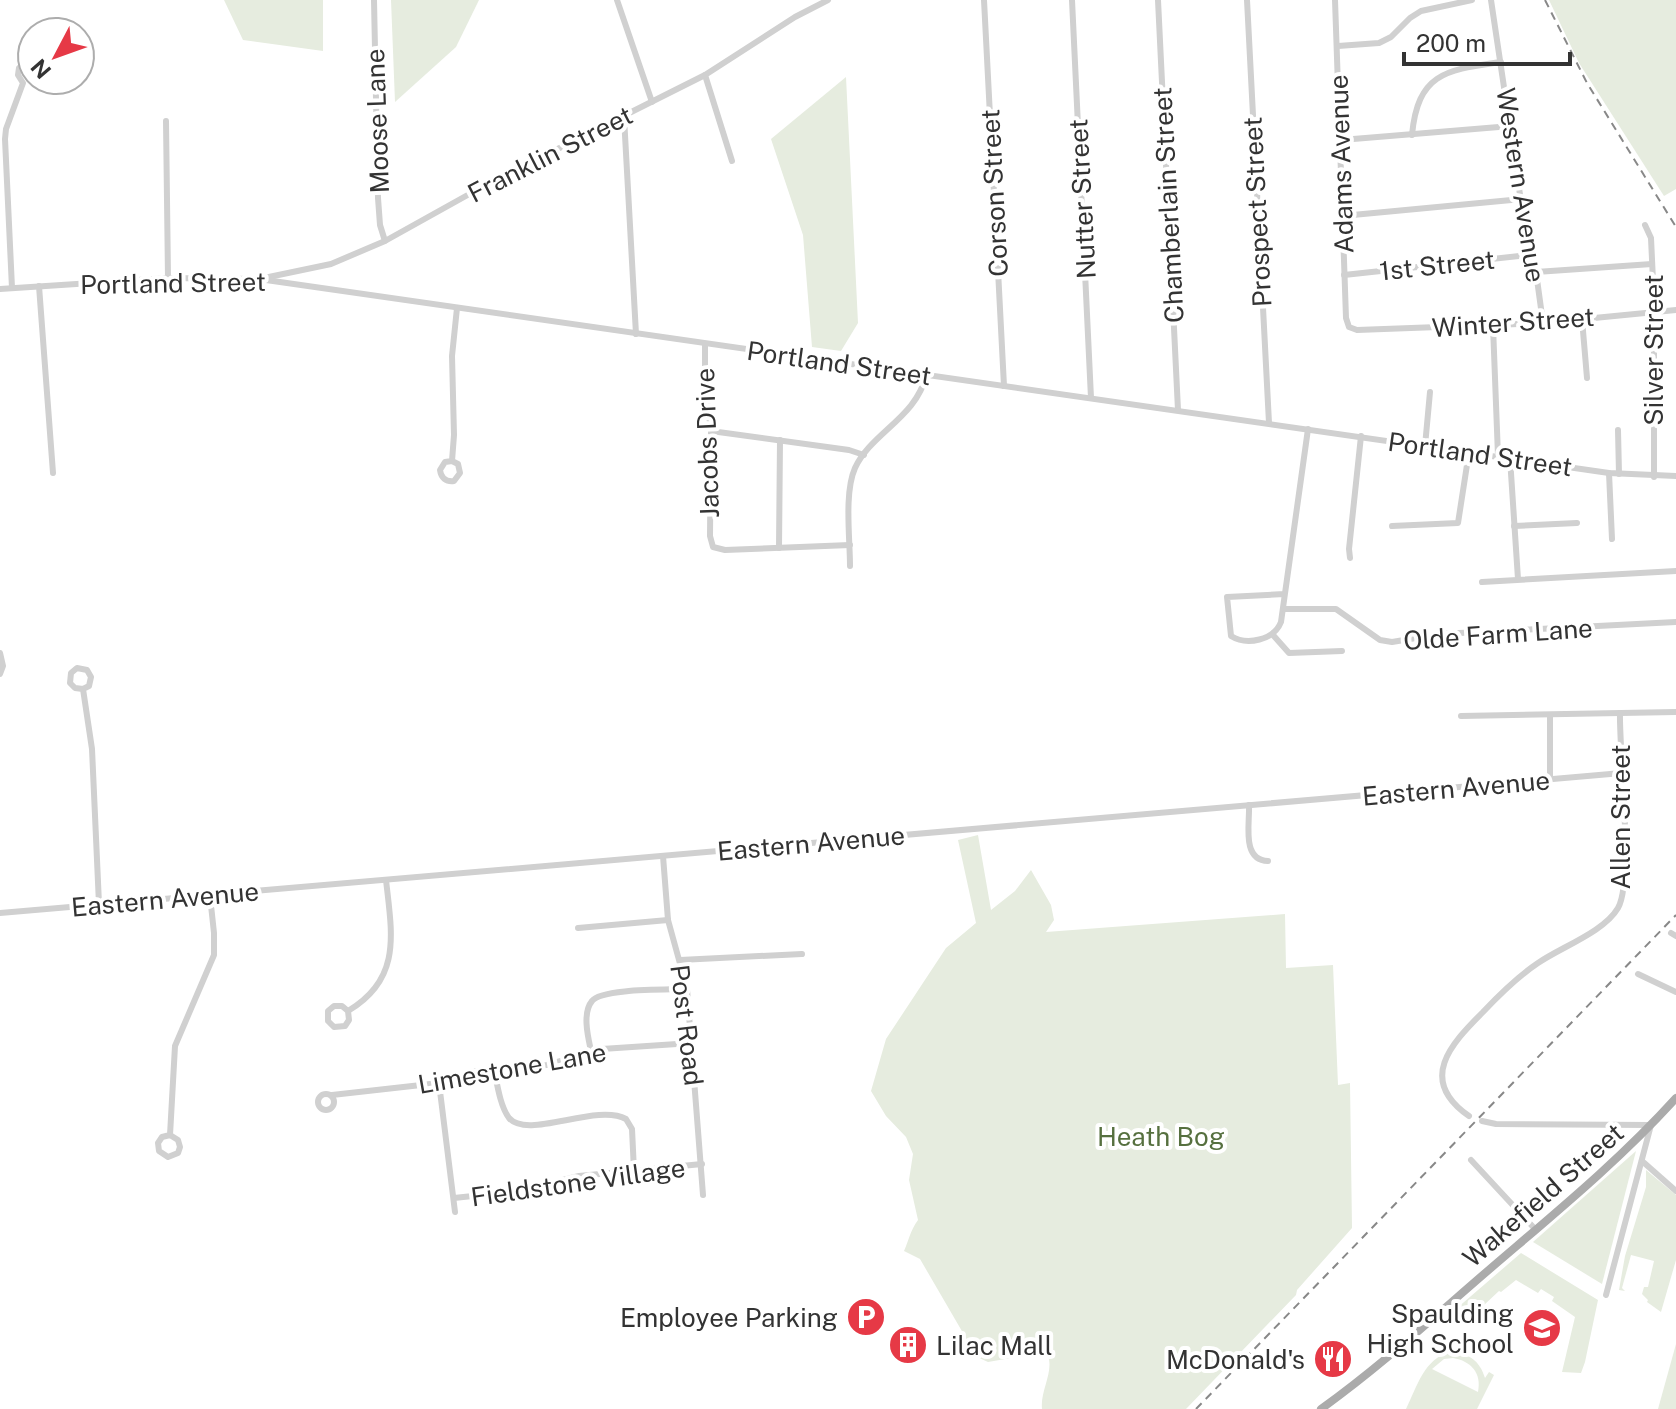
<svg xmlns="http://www.w3.org/2000/svg" width="1676" height="1409" font-family="'Public Sans',sans-serif">
	<rect width="100%" height="100%" fill="#fff"/>
	<!-- green -->
	<g fill="#e6ecdf" fill-rule="evenodd">
		<polygon points="224,0 323,0 323,51 243,40"/>
		<polygon points="391,0 479,0 456,47 395,102"/>
		<polygon points="1549,0 1676,0 1676,189 1664,196 1579,63"/>
		<polygon points="846,77 858,323 841,351 812,347 803,235 771,139"/>
		<path d="M978,835L991,910L1015,891L1031,870L1051,905L1054,920L1046,932L1285,914L1286,968L1333,965L1338,1085L1350,1083L1352,1228L1297,1290L1296,1295L1186,1409H1042C1040,1391 1054,1372 1048,1356L1040,1353L988,1362L977,1357L920,1259L904,1251C909,1240 910,1231 918,1220L909,1180L913,1154L906,1137L886,1116L871,1091L886,1039L946,948L976,923L958,840Z"/>
		<polygon points="1636,1151 1602,1284 1533,1242"/>
		<polygon points="1646,1170 1676,1195 1676,1260 1661,1312 1647,1302 1648,1300 1642,1294 1644,1287 1648,1287 1654,1261 1631,1255 1622,1288 1625,1291 1619,1290 1625,1256 1646,1187"/>
		<polygon points="1521,1253 1598,1300 1585,1362 1581,1373 1562,1372 1575,1317 1552,1301 1554,1297 1541,1289 1538,1293 1516,1280 1501,1292 1499,1291 1469,1319 1460,1309 1444,1323 1442,1321"/>
		<polygon points="1676,1344 1676,1409 1658,1409"/>
		<path d="M1451,1352C1469,1353 1480,1361 1485,1378L1489,1372L1494,1375L1477,1409H1406C1417,1387 1424,1358 1451,1352ZM1453,1358C1471,1361 1482,1373 1478,1392L1432,1369L1444,1359Z"/>
	</g>
	<g fill="none" stroke-linecap="round" stroke-linejoin="round">
		<!-- minor -->
		<g stroke="#d0d0d0" stroke-width="6">
			<polyline points="374,0 378,198 380,225 385,241"/>
			<polyline points="617,0 652,102"/>
			<polyline points="984,0 1004,386"/>
			<polyline points="1072,0 1091,398"/>
			<polyline points="1158,0 1178,410"/>
			<polyline points="1247,0 1269,423"/>
			<polyline points="1335,0 1346,318 1349,327 1357,330 1543,323 1676,310"/>
			<polyline points="1491,0 1529,255 1536,272 1543,323"/>
			<polyline points="1338,46 1379,43 1391,37 1410,18 1421,11 1472,0"/>
			<polyline points="705,75 732,161"/>
			<polyline points="624,117 636,334"/>
			<polyline points="166,121 168,278"/>
			<path d="M1412,135C1418,72 1447,70 1501,62"/>
			<polyline points="1341,140 1511,126"/>
			<polyline points="1342,216 1522,199"/>
			<polyline points="1645,225 1651,238 1654,302 1654,477"/>
			<polyline points="1536,272 1652,264"/>
			<polyline points="1344,275 1529,255"/>
			<polyline points="264,278 331,264 385,241 482,187 705,75 795,17 828,0"/>
			<polyline points="39,286 53,473"/>
			<polyline points="12,288 5,139 6,129 23,83 18,75 19,68 26,62 32,63"/>
			<polyline points="0,289 168,278 259,279 1609,473 1676,476"/>
			<polyline points="1582,319 1587,378"/>
			<polyline points="1493,326 1498,456"/>
			<polyline points="705,344 705,383 711,431 710,536 713,547 725,550 850,545"/>
			<polyline points="1618,430 1619,474"/>
			<polyline points="711,431 849,450 864,455"/>
			<polyline points="1425,446 1430,392"/>
			<polyline points="1510,458 1518,579"/>
			<path d="M452,461L458,464L460,473L454,481C446,482 441,478 440,470L445,462L452,461L454,435L452,356L457,308"/>
			<polyline points="1609,473 1612,539"/>
			<polyline points="1392,526 1458,523 1469,452"/>
			<polyline points="1514,526 1577,523"/>
			<polyline points="779,548 780,440"/>
			<polyline points="1350,558 1349,549 1361,436"/>
			<path d="M850,566C850,538 844,493 855,468C871,433 917,417 926,375"/>
			<polyline points="1482,582 1676,571"/>
			<path d="M1284,594L1227,597L1231,636C1247,646 1274,640 1281,622L1308,429"/>
			<polyline points="1283,609 1336,609 1380,640 1392,642 1440,634 1676,622"/>
			<polyline points="1273,635 1289,653 1342,651"/>
			<polyline points="0,653 3,666 0,674"/>
			<polyline points="83,689 75,688 70,683 71,673 77,668 87,670 91,677 89,686 83,689 92,749 99,904"/>
			<polyline points="1461,716 1676,712"/>
			<polyline points="1550,780 1550,715"/>
			<path d="M1249,805C1250,823 1241,860 1268,861"/>
			<polyline points="663,856 668,920 687,989 703,1195"/>
			<polyline points="0,913 1622,773"/>
			<polyline points="578,928 668,920"/>
			<polyline points="1671,933 1676,936"/>
			<polyline points="680,960 802,954"/>
			<polyline points="1638,974 1676,992"/>
			<path d="M348,1011L349,1020L345,1026L334,1027L328,1021V1011L334,1006H342L348,1011C402,979 392,934 386,880"/>
			<path d="M591,1051C588,1037 582,1013 592,1001C601,988 669,990 687,989"/>
			<path d="M494,1069C497,1083 500,1106 509,1118C527,1140 596,1103 626,1119L632,1129L634,1171"/>
			<polyline points="439,1083 455,1212"/>
			<circle cx="326" cy="1102" r="8"/>
			<polyline points="332,1095 439,1083 476,1071 547,1065 602,1049 692,1043"/>
			<path d="M1469,1116C1417,1080 1451,1044 1483,1012C1500,994 1517,977 1538,963C1561,947 1604,932 1618,908C1634,880 1619,753 1620,713"/>
			<polyline points="1482,1121 1496,1124 1651,1125 1606,1295"/>
			<polyline points="170,1135 162,1137 158,1143 159,1151 168,1157 178,1153 180,1147 178,1140 170,1135 175,1046 214,955 214,933 210,896"/>
			<polyline points="1471,1160 1535,1229"/>
			<polyline points="1642,1161 1676,1191"/>
			<polyline points="454,1198 519,1191 579,1176 702,1164"/>
		</g>
		<!-- major -->
		<path stroke="#ababab" stroke-width="8" d="M1321,1409C1381,1366 1435,1316 1491,1268C1554,1214 1620,1160 1676,1098"/>
		<!-- rail -->
		<g stroke="#888" stroke-width="2" stroke-dasharray="8 6" stroke-linecap="butt">
			<polyline points="1545,0 1587,83 1676,227"/>
			<polyline points="1196,1409 1676,915"/>
		</g>
	</g>
	<!-- icons -->
	<defs>
		<symbol id="parking-disc" viewBox="-11 -11 22 22"><circle r="9.5" fill="#e63946" stroke="#fff"/><path d="M-3.5-5.5H1a3.5 3.5 0 0 1 0 7H-1V5.5H-3.5ZM-1-3.4V-.6H.8a1.4 1.4 0 0 0 0-2.8Z" fill="#fff"/></symbol>
		<symbol id="school-disc" viewBox="-11 -11 22 22"><circle r="9.5" fill="#e63946" stroke="#fff"/><path d="M0-5L7-2L0 1L-7-2ZM-4 1L0 2.5L4 1V4Q0 6-4 4Z" fill="#fff"/></symbol>
		<symbol id="building-disc" viewBox="-11 -11 22 22"><circle r="9.5" fill="#e63946" stroke="#fff"/><path d="M-4-6H4V6H1V3H-1V6H-4ZM-2.5-4.3h1.7v1.8h-1.7ZM.8-4.3h1.7v1.8H.8ZM-2.5-1h1.7V.8h-1.7ZM.8-1h1.7V.8H.8Z" fill="#fff"/></symbol>
		<symbol id="restaurant-disc" viewBox="-11 -11 22 22"><circle r="9.5" fill="#e63946" stroke="#fff"/><path d="M-5-6h1v4h1v-4h1v4h1v-4h1v5L-1.5 .5V6h-2V.5L-5-1ZM5-6V6H3V1.5H1.5Q1.5-4 5-6Z" fill="#fff"/></symbol>
	</defs>
	<g fill-rule="evenodd">
		<use href="#parking-disc" x="844" y="1295" width="44" height="44"/>
		<use href="#school-disc" x="1520" y="1306" width="44" height="44"/>
		<use href="#building-disc" x="886" y="1323" width="44" height="44"/>
		<use href="#restaurant-disc" x="1311" y="1337" width="44" height="44"/>
	</g>
	<g text-anchor="middle" dominant-baseline="central" stroke-width="8" stroke-linejoin="round" paint-order="stroke">
		<!-- street labels -->
		<g font-size="26" fill="#333" stroke="#fff">
			<text transform="translate(377 121) rotate(-92)">Moose Lane</text>
			<text transform="translate(550 154) rotate(-27)">Franklin Street</text>
			<text transform="translate(1341 164) rotate(-92)">Adams Avenue</text>
			<text transform="translate(1521 185) rotate(81)">Western Avenue</text>
			<text transform="translate(994 193) rotate(-93)">Corson Street</text>
			<text transform="translate(1082 199) rotate(-93)">Nutter Street</text>
			<text transform="translate(1168 205) rotate(-93)">Chamberlain Street</text>
			<text transform="translate(1257 212) rotate(-93)">Prospect Street</text>
			<text transform="translate(1437 265) rotate(-6)">1st Street</text>
			<text transform="translate(173 283) rotate(-1)">Portland Street</text>
			<text transform="translate(1513 322) rotate(-4)">Winter Street</text>
			<text transform="translate(1653 350) rotate(-90)">Silver Street</text>
			<text transform="translate(839 363) rotate(8)">Portland Street</text>
			<text transform="translate(707 443) rotate(-92)">Jacobs Drive</text>
			<text transform="translate(1480 454) rotate(8)">Portland Street</text>
			<text transform="translate(1498 634) rotate(-4)">Olde Farm Lane</text>
			<text transform="translate(1456 788) rotate(-5)">Eastern Avenue</text>
			<text transform="translate(1620 817) rotate(-90)">Allen Street</text>
			<text transform="translate(811 843) rotate(-5)">Eastern Avenue</text>
			<text transform="translate(165 899) rotate(-5)">Eastern Avenue</text>
			<text transform="translate(687 1025) rotate(83)">Post Road</text>
			<text transform="translate(512 1068) rotate(-10)">Limestone Lane</text>
			<text transform="translate(578 1182) rotate(-8)">Fieldstone Village</text>
			<text transform="translate(1543 1195) rotate(-41)">Wakefield Street</text>
		</g>
		<!-- park labels -->
		<g font-size="26" fill="#56703f" stroke="#fff">
			<text x="1161" y="1136">Heath Bog</text>
		</g>
		<!-- poi labels -->
		<g font-size="26" fill="#333" stroke="#fff" text-anchor="end">
			<text x="1514" y="1313">Spaulding<tspan x="1514" dy="30">High School</tspan></text>
			<text x="838" y="1317">Employee Parking</text>
			<text x="936" y="1345" text-anchor="start">Lilac Mall</text>
			<text x="1305" y="1359">McDonald's</text>
		</g>
	</g>
	<!-- north arrow -->
	<g transform="translate(56 56) rotate(229)"><circle r="38" fill="#ffffff" stroke="#adadad" stroke-width="2"/>
	<path d="M0-6L14 30L0 20L-14 30Z" fill="#e63946"/>
	<text y="-12" font-size="22" font-weight="bold" text-anchor="middle" fill="#333333">N</text>
	</g>
	<!-- scale -->
	<path d="M1404 52v12h166v-12" fill="none" stroke="#333333" stroke-width="4"/>
	<text x="1416" y="52" font-size="24" fill="#333333" stroke="#ffffff" stroke-width="6" paint-order="stroke">200 m</text>
</svg>
